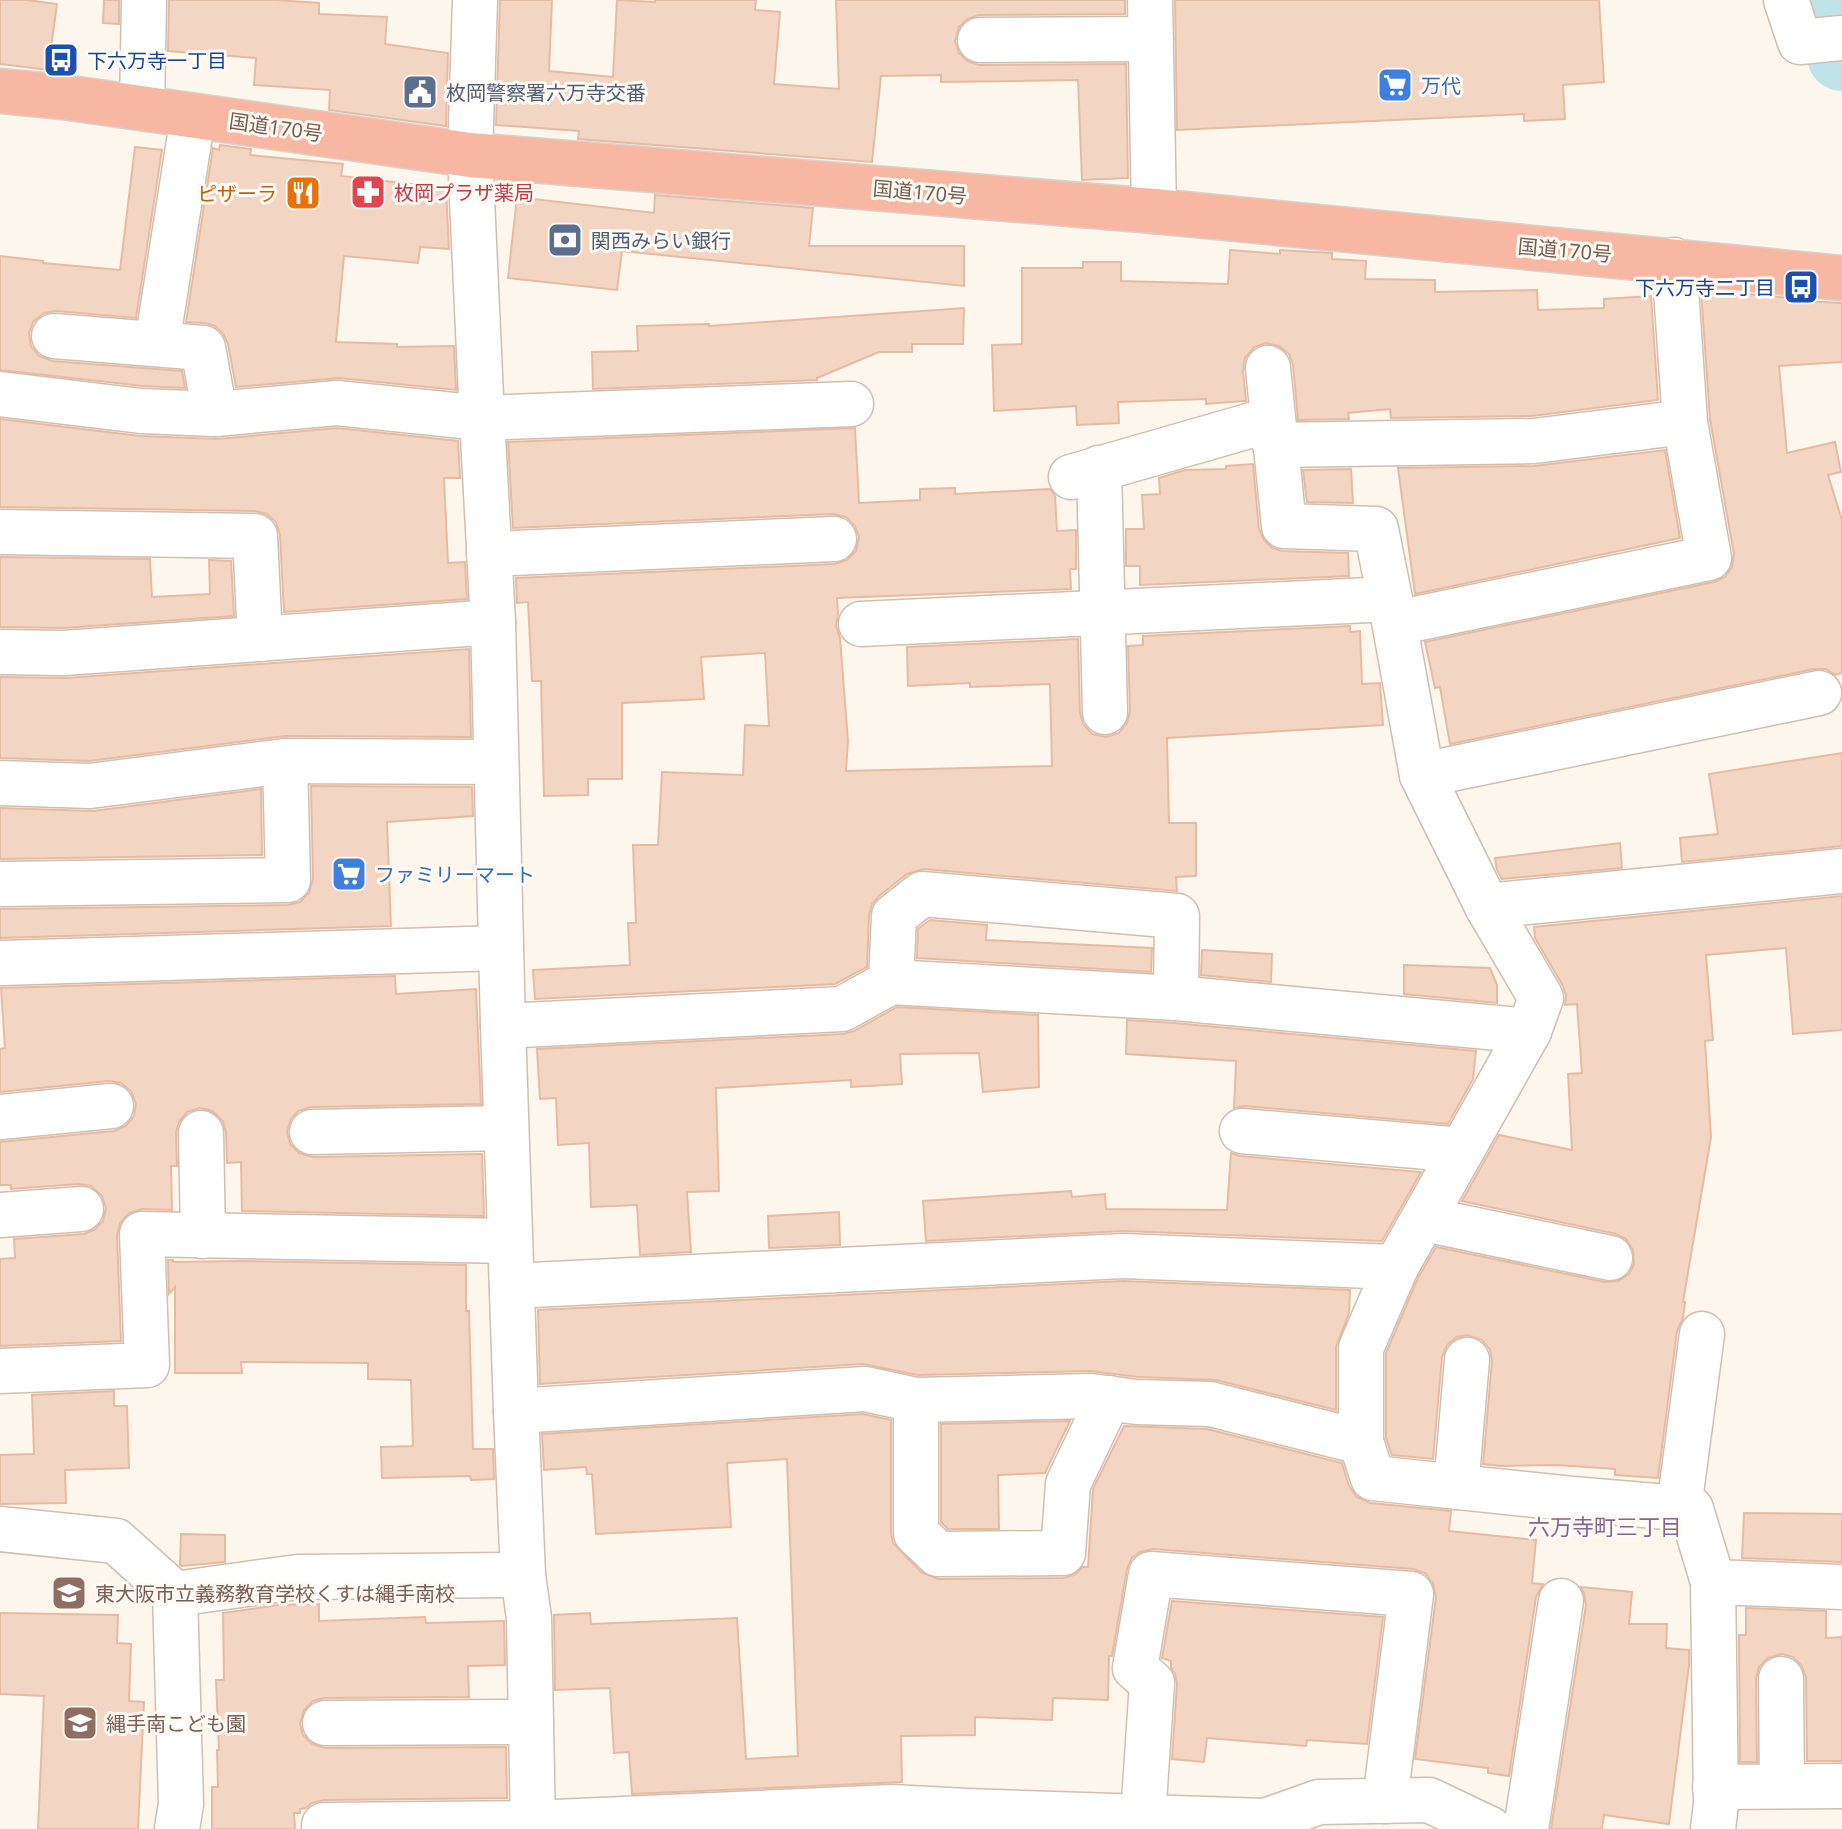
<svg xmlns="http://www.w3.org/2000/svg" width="1842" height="1829" font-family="'Noto Sans','Noto Sans JP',sans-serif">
	<rect width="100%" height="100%" fill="#fdf6ec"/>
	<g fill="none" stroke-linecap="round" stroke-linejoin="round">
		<!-- river -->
		<polyline stroke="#bfe3e8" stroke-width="70" points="1829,0 1842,56"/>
	</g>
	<!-- building -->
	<g fill="#f3d5c3" stroke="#e6bba3" stroke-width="2">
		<polygon points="0,0 27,0 57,4 48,70 0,64"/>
		<polygon points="104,0 119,0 119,24 103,23"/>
		<polygon points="169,0 276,0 319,3 319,14 387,17 385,44 448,53 446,126 329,110 330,90 254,85 256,58 168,51"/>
		<polygon points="500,0 552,0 549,71 613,77 617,0 655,2 655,0 756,0 755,10 780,12 774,84 839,89 836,0 1125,0 1125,14 979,15 967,19 959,27 955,41 959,53 967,61 979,65 1126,64 1128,178 1082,180 1078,80 941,82 941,75 881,76 872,162 578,139 579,131 496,125"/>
		<polygon points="1175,0 1599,0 1604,82 1563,85 1565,119 1524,121 1524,114 1177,130"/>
		<polygon points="220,145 251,149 250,155 343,164 341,176 446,188 449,249 420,247 418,263 344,256 336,342 397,344 397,347 454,346 456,390 339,378 236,387 228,344 223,333 215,326 205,323 186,322 213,148 219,150"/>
		<polygon points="135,147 162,150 136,318 56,311 44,313 33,322 29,333 31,346 39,356 52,361 182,371 185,388 143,386 0,370 0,256 43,261 43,263 120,270"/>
		<polygon points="655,195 813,208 809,246 964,246 964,286 622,251 617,290 508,278 517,197 654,213"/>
		<polygon points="1230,250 1280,254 1280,250 1332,253 1332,259 1366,261 1365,279 1435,280 1435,292 1537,290 1538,310 1604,308 1604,299 1651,296 1658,400 1532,416 1391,418 1390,409 1348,413 1349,419 1298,420 1293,365 1289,354 1279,346 1266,343 1254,347 1245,358 1243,371 1246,401 1243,401 1206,404 1206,399 1118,402 1119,423 1077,425 1076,406 994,411 992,345 1022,344 1022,268 1083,268 1083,262 1121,262 1121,281 1228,284"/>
		<polygon points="1701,291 1713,291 1790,298 1790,300 1842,303 1842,362 1779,366 1787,453 1835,442 1841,472 1828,475 1842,520 1842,673 1835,675 1826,669 1814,669 1450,744 1440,687 1435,688 1425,642 1714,582 1725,577 1732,567 1734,554 1710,419"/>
		<polygon points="964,308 963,344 912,344 912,352 879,352 817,378 817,380 593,389 592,352 638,351 637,326 709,324 709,326"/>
		<polygon points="0,419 140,436 217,439 337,428 458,441 460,478 444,478 448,563 465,562 467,599 284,612 280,535 276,522 267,514 255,511 0,507"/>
		<polygon points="855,428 859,503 920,500 920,489 955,488 955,494 1050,489 1055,496 1057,531 1076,530 1076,569 1070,569 1071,589 837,598 838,614 836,626 840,638 848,741 846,771 1052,766 1050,684 970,687 970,683 908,686 907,647 1078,639 1080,713 1083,724 1092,734 1106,737 1119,733 1127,723 1130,711 1128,646 1143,645 1143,636 1350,626 1350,632 1360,631 1362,684 1380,683 1383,725 1167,738 1169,823 1196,823 1196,876 1176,877 1177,891 923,869 907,874 879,896 872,904 869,915 867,967 835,984 535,999 533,970 630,965 628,923 636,923 633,845 658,845 662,772 743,775 745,725 769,726 765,653 701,657 704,699 622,703 622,779 588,779 588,795 544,796 541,681 532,681 528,602 517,603 516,578 835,564 847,560 856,551 859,537 855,526 846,517 833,514 513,528 508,442"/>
		<polygon points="1665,450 1680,538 1415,594 1398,468 1534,466"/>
		<polygon points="1253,464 1259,529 1264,540 1272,548 1282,551 1348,553 1349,576 1140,585 1140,566 1126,566 1126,529 1144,529 1142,495 1160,494 1159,478 1185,470 1226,469 1226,466"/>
		<polygon points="1351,469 1353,503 1307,502 1303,470"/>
		<polygon points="0,557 150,559 152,597 210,594 209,560 231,561 234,616 63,628 0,627"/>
		<polygon points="469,649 471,737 285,736 89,761 0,758 0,677 66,678"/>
		<polygon points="1842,753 1842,846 1682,862 1680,838 1718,834 1709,774"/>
		<polygon points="311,786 472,787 473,816 387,822 391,926 0,938 0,909 288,905 300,902 309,893 313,879"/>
		<polygon points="261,789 262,855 0,859 0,808 93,811"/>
		<polygon points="1620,843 1622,868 1502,879 1497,870 1495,858"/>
		<polygon points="1842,896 1842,1030 1793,1034 1786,948 1706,955 1713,1040 1705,1041 1711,1137 1683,1302 1685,1302 1683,1318 1677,1331 1658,1478 1615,1475 1615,1469 1557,1465 1501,1466 1483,1464 1492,1361 1490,1350 1482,1340 1468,1335 1457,1337 1447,1345 1442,1357 1433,1459 1392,1455 1386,1438 1386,1353 1418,1278 1436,1247 1605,1282 1618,1281 1629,1274 1634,1264 1633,1250 1626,1239 1616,1234 1462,1201 1499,1135 1572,1150 1568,1074 1582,1073 1577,1004 1565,1005 1566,995 1563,986 1535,938 1534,927"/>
		<polygon points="930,920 987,925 986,940 1152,948 1151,972 917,958 918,929"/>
		<polygon points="1202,950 1272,954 1271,982 1201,975"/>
		<polygon points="1404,965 1490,968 1497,985 1497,1003 1404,994"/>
		<polygon points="395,976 396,994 476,989 481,1104 311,1107 298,1111 291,1119 287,1132 290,1144 299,1153 313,1157 482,1154 484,1216 242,1211 241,1162 227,1163 226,1133 223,1121 212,1111 200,1108 187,1112 179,1122 176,1133 177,1166 171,1166 172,1210 142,1209 129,1213 120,1223 117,1235 121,1341 0,1346 0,1259 15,1258 14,1239 84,1234 94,1230 103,1221 106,1208 102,1196 91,1186 79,1184 11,1189 11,1185 0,1185 0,1142 114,1131 126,1126 134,1116 136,1104 131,1091 121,1083 109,1081 0,1092 0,1049 5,1048 1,988"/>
		<polygon points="897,1007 1038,1015 1039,1087 983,1092 979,1053 900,1054 902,1084 851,1087 851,1080 716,1088 719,1191 687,1192 691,1252 640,1255 637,1205 591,1207 589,1143 558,1145 556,1098 540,1099 537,1049 843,1034 854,1031"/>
		<polygon points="1127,1020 1174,1023 1476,1051 1473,1079 1448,1124 1244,1106 1234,1108 1236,1061 1126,1054"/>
		<polygon points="1231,1153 1240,1156 1421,1172 1382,1241 1124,1231 926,1241 923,1201 1071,1191 1072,1197 1105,1194 1106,1209 1227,1210"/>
		<polygon points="839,1212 840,1245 769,1248 768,1216"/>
		<polygon points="168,1260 173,1260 173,1262 243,1261 466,1265 466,1311 469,1311 473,1449 493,1449 494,1479 471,1480 470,1476 382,1478 381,1447 413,1446 411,1380 368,1379 368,1363 241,1362 242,1373 175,1373 175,1287 169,1294"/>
		<polygon points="1123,1281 1350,1290 1349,1313 1336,1347 1336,1410 1216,1380 1138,1377 1090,1371 918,1375 863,1364 540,1384 538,1310"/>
		<polygon points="114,1391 114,1406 127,1406 129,1468 65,1470 66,1503 0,1504 0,1455 34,1454 32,1395"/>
		<polygon points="863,1414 891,1420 891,1533 893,1543 921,1572 938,1579 1063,1578 1074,1575 1083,1567 1088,1567 1093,1489 1124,1426 1207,1429 1342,1463 1349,1486 1357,1497 1370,1503 1451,1511 1449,1531 1536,1540 1532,1583 1543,1584 1536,1597 1509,1776 1488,1773 1488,1768 1415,1759 1436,1597 1433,1583 1425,1573 1413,1569 1153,1549 1140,1552 1132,1558 1127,1569 1112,1656 1109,1656 1108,1700 1053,1698 1052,1720 975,1717 975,1735 901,1736 902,1782 632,1794 629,1752 614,1753 610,1688 555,1690 554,1615 590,1613 591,1624 737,1618 746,1759 798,1756 787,1459 727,1463 731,1527 596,1534 592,1474 587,1474 586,1467 544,1470 542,1434"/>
		<polygon points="1070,1421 1045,1473 998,1475 999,1529 948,1529 941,1522 941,1424"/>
		<polygon points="1744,1513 1842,1514 1842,1562 1742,1558"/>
		<polygon points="181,1534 225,1535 225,1562 182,1566 180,1565"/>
		<polygon points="1581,1587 1632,1592 1629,1624 1667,1624 1666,1648 1689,1650 1689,1665 1669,1824 1604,1815 1602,1829 1551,1829 1586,1605 1584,1593"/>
		<polygon points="1172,1601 1383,1617 1367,1744 1307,1740 1306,1746 1207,1738 1204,1762 1172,1759 1177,1684 1175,1674 1171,1668 1171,1661 1162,1658"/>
		<polygon points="319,1604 319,1621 425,1617 426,1623 504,1621 505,1665 468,1666 469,1697 324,1698 313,1701 304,1710 300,1724 303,1735 312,1744 325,1748 506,1747 507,1798 324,1800 312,1803 306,1808 300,1809 300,1813 294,1813 295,1829 212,1829 212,1787 218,1787 217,1750 219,1750 216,1680 224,1680 223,1613 278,1605"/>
		<polygon points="1746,1608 1826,1611 1826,1638 1842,1637 1842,1761 1807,1761 1806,1678 1802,1666 1793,1657 1782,1654 1768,1658 1759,1667 1756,1679 1757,1762 1740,1762 1739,1635 1746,1635"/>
		<polygon points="0,1613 118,1615 117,1643 131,1644 129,1701 144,1702 138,1829 38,1829 44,1696 0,1694"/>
	</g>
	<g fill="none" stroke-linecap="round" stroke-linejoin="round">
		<defs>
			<g id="minor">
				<polyline points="475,0 470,155 482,418 493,622 503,1026 516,1411 523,1575 529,1618 533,1829"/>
				<polyline points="1150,0 1154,211"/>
				<polyline points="1786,0 1800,42 1842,38"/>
				<polyline points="980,40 1151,39"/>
				<polyline points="142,108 144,0"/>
				<polyline points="54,336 203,348 215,414"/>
				<polyline points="157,344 193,116"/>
				<polyline points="1268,368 1284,526 1376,529 1390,599"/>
				<polyline points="0,394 141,411 215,414 337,403 482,418 851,404"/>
				<polyline points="1275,445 1534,441 1685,422"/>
				<polyline points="1099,468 1105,712"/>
				<polyline points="1071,477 1273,419"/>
				<polyline points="0,532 255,536 260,639"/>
				<polyline points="489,554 834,539"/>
				<polyline points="1396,623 1709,558 1685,422 1674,260"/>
				<polyline points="861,624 1390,599 1422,775 1487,906"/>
				<polyline points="0,652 64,653 493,622"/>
				<polyline points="1422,775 1819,693"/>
				<polyline points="0,783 90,786 285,761 496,762"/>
				<polyline points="0,884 288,880 285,761"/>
				<polyline points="2,963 501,948"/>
				<polyline points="891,982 894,916 922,894 1177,916 1176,998"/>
				<polyline points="503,1026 842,1009 891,982 1176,998 1529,1031"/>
				<polyline points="0,1117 111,1106"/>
				<polyline points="1242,1131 1462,1150"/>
				<polyline points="312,1132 506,1128"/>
				<polyline points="201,1133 203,1236"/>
				<polyline points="0,1215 81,1209"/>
				<polyline points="1424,1219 1610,1258"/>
				<polyline points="512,1286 1123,1256 1396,1267"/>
				<polyline points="0,1371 147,1365 142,1234 510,1241"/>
				<polyline points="916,1400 916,1533 938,1554 1063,1553 1068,1484 1109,1398"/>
				<polyline points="516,1411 865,1389 916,1400 1091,1396 1136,1402 1210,1404 1361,1442"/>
				<polyline points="1456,1487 1467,1360"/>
				<polyline points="1679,1508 1702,1334"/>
				<polyline points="0,1529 116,1541 175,1594 181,1804 177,1829"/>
				<polyline points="1713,1582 1842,1587"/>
				<polyline points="175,1594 298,1577 523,1575"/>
				<polyline points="1781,1679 1782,1786"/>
				<polyline points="325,1723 531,1722"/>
				<polyline points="1715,1787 1842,1786"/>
				<polyline points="1143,1817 1152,1683 1135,1668 1151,1574 1411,1594 1385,1801"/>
				<polyline points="1265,1821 1319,1802 1429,1800 1490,1829"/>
				<polyline points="324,1825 533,1823 892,1807 966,1811 1265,1821 1267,1829"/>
				<polyline points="1526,1829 1561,1601"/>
				<polyline points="1713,1829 1716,1804 1713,1582 1691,1509 1572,1499 1373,1478 1361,1442 1361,1348 1396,1267 1529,1031 1541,998 1487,906 1842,871"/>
			</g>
			<polyline id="highway" points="0,91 63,97 470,155 1154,211 1842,278"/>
		</defs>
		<!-- minor casing -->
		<use href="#minor" stroke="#d1beb0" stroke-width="47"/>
		<!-- highway casing -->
		<use href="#highway" stroke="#dad1cd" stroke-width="47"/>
		<!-- minor -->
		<use href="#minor" stroke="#fff" stroke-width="44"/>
		<!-- highway -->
		<use href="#highway" stroke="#f7b7a3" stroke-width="44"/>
	</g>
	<!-- icons -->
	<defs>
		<symbol id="bus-square" viewBox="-11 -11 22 22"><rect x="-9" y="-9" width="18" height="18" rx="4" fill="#1a4fb4" stroke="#fffaf3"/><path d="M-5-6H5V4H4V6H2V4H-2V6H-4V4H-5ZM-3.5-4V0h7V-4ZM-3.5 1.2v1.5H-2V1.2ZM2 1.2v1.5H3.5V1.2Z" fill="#fff"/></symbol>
		<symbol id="supermarket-square" viewBox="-11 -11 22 22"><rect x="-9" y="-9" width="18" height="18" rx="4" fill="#3f7fe0" stroke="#fffaf3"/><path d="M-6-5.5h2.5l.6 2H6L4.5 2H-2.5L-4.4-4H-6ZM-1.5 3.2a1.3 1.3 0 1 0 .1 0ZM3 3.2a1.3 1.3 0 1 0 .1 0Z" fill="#fff"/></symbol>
		<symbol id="civic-square" viewBox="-11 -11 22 22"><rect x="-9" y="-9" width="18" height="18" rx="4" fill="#5c6f8a" stroke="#fffaf3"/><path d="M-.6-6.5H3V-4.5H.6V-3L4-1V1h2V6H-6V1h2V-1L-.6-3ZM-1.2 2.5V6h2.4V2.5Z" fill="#fff"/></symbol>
		<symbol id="pharmacy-square" viewBox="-11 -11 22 22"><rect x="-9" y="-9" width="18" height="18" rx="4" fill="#e0444e" stroke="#fffaf3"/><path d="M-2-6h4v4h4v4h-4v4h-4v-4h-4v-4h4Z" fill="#fff"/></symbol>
		<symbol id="restaurant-square" viewBox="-11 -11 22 22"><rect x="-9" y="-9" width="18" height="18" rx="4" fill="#e8710a" stroke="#fffaf3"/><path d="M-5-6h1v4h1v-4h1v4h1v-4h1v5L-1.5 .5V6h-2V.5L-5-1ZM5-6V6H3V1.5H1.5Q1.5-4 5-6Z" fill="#fff"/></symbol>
		<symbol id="bank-square" viewBox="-11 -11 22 22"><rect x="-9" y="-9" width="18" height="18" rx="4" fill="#5c6f8a" stroke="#fffaf3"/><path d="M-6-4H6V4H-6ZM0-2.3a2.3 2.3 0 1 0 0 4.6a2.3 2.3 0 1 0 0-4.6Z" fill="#fff"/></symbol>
		<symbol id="school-square" viewBox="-11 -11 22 22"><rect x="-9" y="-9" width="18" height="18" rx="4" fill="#8d6e63" stroke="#fffaf3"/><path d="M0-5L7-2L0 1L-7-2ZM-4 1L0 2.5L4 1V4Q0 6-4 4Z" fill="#fff"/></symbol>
	</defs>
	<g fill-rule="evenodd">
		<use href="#bus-square" x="41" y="40" width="40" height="40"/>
		<use href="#supermarket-square" x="1375" y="65" width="40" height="40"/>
		<use href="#civic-square" x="400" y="72" width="40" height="40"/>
		<use href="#pharmacy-square" x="348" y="172" width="40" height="40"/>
		<use href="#restaurant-square" x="283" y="173" width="40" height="40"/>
		<use href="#bank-square" x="545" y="220" width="40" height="40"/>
		<use href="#bus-square" x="1781" y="267" width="40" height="40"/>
		<use href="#supermarket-square" x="329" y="854" width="40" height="40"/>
		<use href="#school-square" x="49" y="1573" width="40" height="40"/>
		<use href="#school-square" x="60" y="1703" width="40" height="40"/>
	</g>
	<g text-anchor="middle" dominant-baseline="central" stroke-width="6" stroke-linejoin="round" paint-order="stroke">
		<!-- transit labels -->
		<g font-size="20" fill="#164399" stroke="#fffaf3" text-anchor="start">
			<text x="87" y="60">下六万寺一丁目</text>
			<text x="1775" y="287" text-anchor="end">下六万寺二丁目</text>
		</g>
		<!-- shop labels -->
		<g font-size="20" fill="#366cbe" stroke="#fffaf3" text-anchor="start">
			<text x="1421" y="85">万代</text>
			<text x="375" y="874">ファミリーマート</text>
		</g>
		<!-- service labels -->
		<g font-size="20" fill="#4e5e75" stroke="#fffaf3" text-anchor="start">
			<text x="446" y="92">枚岡警察署六万寺交番</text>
			<text x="591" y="240">関西みらい銀行</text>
		</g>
		<!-- street labels -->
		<g font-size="20" fill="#7a5c4d" stroke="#fffaf3">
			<text transform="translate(276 127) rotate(8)">国道170号</text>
			<text transform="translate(920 192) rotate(5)">国道170号</text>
			<text transform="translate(1565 250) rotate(5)">国道170号</text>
		</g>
		<!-- health labels -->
		<g font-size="20" fill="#be3a42" stroke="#fffaf3" text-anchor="start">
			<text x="394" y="192">枚岡プラザ薬局</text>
		</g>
		<!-- food labels -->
		<g font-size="20" fill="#c56008" stroke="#fffaf3" text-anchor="end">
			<text x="277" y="193">ピザーラ</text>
		</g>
		<!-- education labels -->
		<g font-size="20" fill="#785e54" stroke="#fffaf3" text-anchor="start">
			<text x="95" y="1593">東大阪市立義務教育学校くすは縄手南校</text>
			<text x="106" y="1723">縄手南こども園</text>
		</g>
		<!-- neighbourhood labels -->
		<g font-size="22" fill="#846695" stroke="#fffaf3">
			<text x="1605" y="1526">六万寺町三丁目</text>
		</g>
	</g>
</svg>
